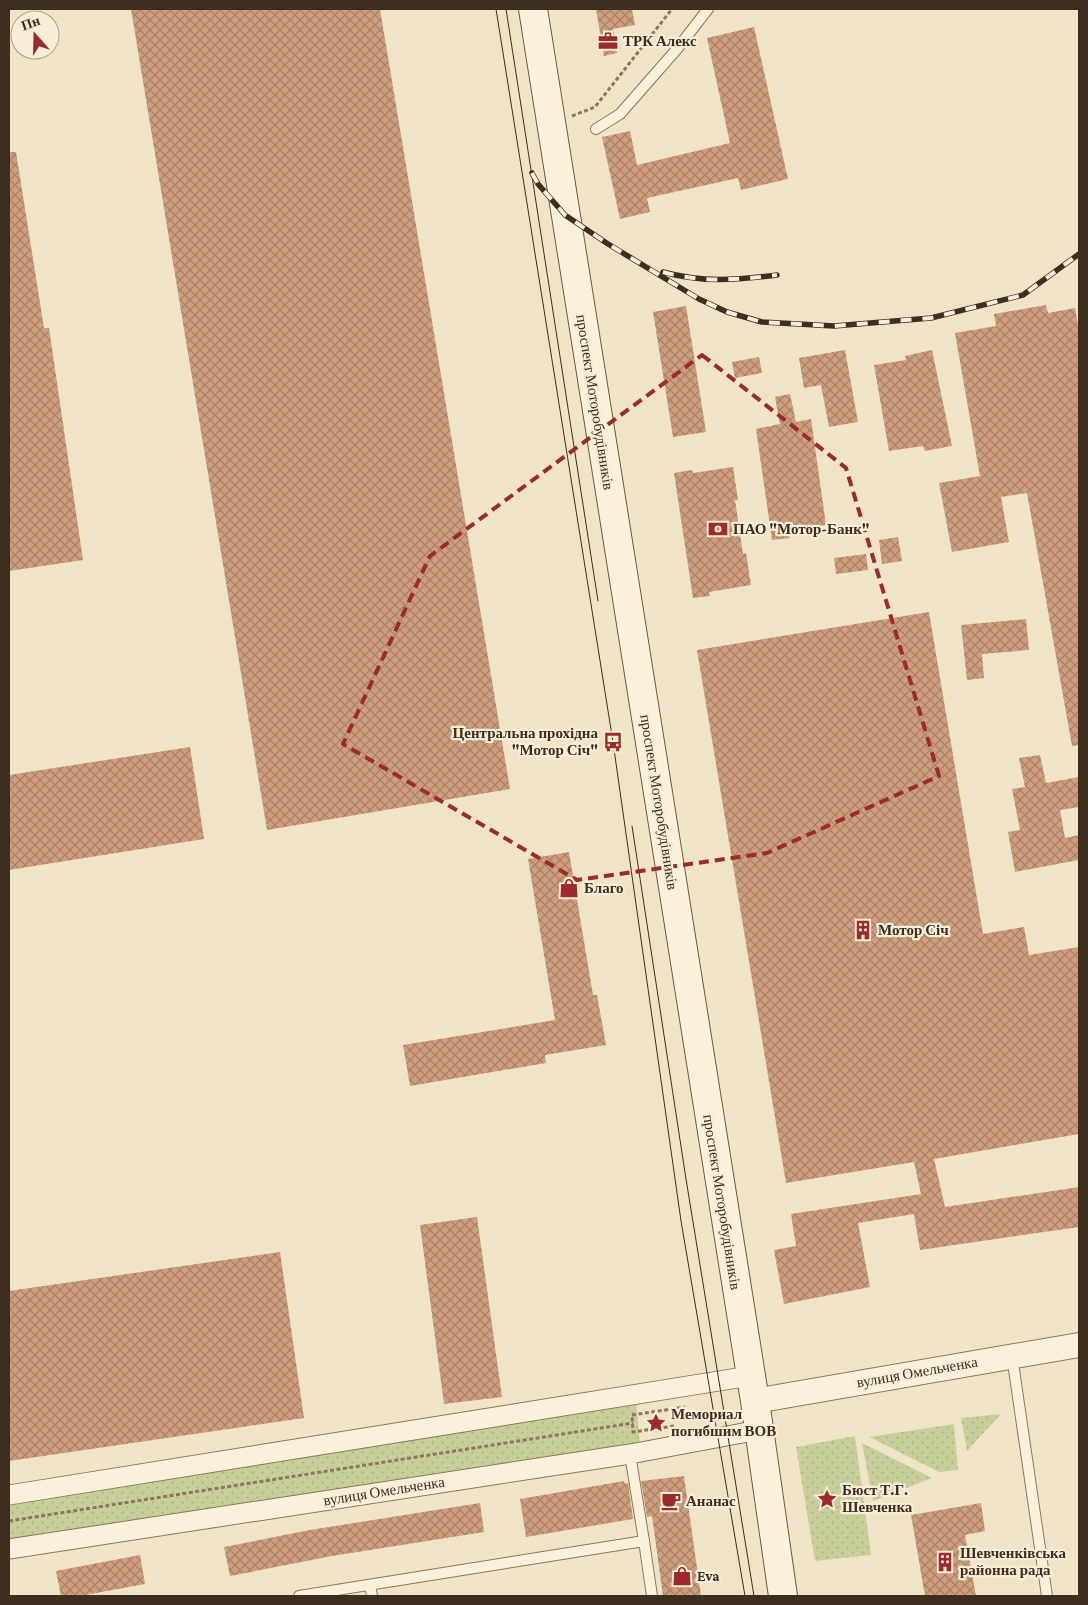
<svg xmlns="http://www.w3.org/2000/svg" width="1088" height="1605" font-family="'Crimson Pro',serif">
	<defs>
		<pattern id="grass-dots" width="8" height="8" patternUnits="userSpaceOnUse" patternTransform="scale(1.25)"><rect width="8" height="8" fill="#c9cf9b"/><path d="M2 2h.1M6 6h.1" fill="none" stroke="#aeb285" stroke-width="1.8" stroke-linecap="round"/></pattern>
		<pattern id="building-cross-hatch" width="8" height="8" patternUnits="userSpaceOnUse" patternTransform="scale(1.25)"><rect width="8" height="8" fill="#cf9f7d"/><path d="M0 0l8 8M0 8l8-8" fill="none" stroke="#a98266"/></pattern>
	</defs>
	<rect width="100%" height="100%" fill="#f0e4c8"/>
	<!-- grass -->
	<g fill="url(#grass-dots)">
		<polygon points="636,1401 640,1445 9,1542 9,1502"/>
		<polygon points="1001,1414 967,1451 961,1418"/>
		<polygon points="954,1424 958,1470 939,1472 869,1437"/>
		<polygon points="855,1436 871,1555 815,1561 796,1447"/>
		<polygon points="862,1443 932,1478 873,1501"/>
	</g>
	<!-- building -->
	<g fill="url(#building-cross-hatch)">
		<polygon points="131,9 380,9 510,789 267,830"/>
		<polygon points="596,9 632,9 635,25 613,29 617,53 604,56"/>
		<polygon points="754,27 788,179 741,190 738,178 647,198 650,212 620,219 602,137 630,131 637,165 730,143 707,38"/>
		<polygon points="9,152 16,152 44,328 49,328 83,560 9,571"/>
		<polygon points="1046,305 1048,313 1075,308 1079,331 1079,745 1072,746 1027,493 1001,497 1009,542 952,552 939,483 980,476 955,333 996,326 994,314"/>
		<polygon points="686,306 706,432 673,437 653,312"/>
		<polygon points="845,350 858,422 829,427 821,385 804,388 799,358"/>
		<polygon points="932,350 952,446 925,451 923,446 889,451 874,365 906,360 905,356"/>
		<polygon points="759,357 762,373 735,378 732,362"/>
		<polygon points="790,394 796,422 811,419 826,525 788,531 790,538 772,540 756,429 780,424 775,397"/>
		<polygon points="733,467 738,500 735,500 743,554 746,553 751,585 709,592 710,596 693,598 674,473 692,470 693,473"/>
		<polygon points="898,537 902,561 882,564 879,540"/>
		<polygon points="866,554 868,570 836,574 834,558"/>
		<polygon points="929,612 983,934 1024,927 1029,955 1079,947 1079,1134 934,1159 945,1207 1079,1187 1079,1227 920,1250 914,1214 858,1223 870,1287 784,1304 774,1250 796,1246 791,1214 921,1194 914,1162 786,1183 697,650"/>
		<polygon points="1026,619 1029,650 982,654 984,678 967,680 961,625"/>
		<polygon points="190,747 204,839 9,870 9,775"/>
		<polygon points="1040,755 1046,783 1079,777 1079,807 1060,810 1065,838 1079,835 1079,860 1015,872 1008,832 1020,830 1012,789 1025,787 1019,758"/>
		<polygon points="569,852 593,995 597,995 606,1045 545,1055 546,1063 410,1086 403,1045 555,1020 528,859"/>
		<polygon points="477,1217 502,1397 444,1404 420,1225"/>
		<polygon points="280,1252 304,1418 9,1461 9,1291"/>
		<polygon points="684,1476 701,1596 663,1596 652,1516 647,1517 641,1481"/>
		<polygon points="624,1481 625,1484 628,1483 633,1519 526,1537 520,1499"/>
		<polygon points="480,1503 484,1532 332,1556 230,1576 224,1547 310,1530"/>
		<polygon points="981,1503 985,1531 965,1535 976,1596 925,1596 911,1515"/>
		<polygon points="140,1555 145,1584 80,1596 61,1596 56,1571"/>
	</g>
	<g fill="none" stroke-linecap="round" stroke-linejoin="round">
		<defs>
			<g id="service">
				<polyline points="596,129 620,114 677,49 708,9"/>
				<polyline points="1012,1356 1047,1596"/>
				<polyline points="630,1454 644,1541"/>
				<polyline points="370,1585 372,1596"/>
				<polyline points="299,1596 644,1541 652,1596"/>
			</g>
			<g id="minor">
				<polyline points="9,1495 750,1376"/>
				<polyline points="9,1549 630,1454 759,1430"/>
			</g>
			<polyline id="tertiary" points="755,1401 1079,1345"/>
			<polyline id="secondary" points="533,9 755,1401 783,1596"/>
		</defs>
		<!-- service casing -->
		<use href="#service" stroke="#8d765c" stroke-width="12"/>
		<!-- minor casing -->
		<use href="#minor" stroke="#8d765c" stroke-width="21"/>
		<!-- tertiary casing -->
		<use href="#tertiary" stroke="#8d765c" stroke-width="26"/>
		<!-- secondary casing -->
		<use href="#secondary" stroke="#6f573f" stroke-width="30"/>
		<!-- path -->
		<g stroke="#8d765c" stroke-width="3" stroke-dasharray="4 2.5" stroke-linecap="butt">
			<polyline points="572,116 595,107 672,9"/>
			<polyline points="674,1426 633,1432 632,1415 685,1407"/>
			<polyline points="9,1521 633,1423"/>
		</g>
		<!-- service -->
		<use href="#service" stroke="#faf1dc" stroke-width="10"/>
		<!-- minor -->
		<use href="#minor" stroke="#faf1dc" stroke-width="19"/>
		<!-- tertiary -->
		<use href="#tertiary" stroke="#faf1dc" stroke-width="24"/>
		<!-- secondary -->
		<use href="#secondary" stroke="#faf1dc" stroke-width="28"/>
		<!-- tram -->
		<g stroke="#3d2e20" stroke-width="1">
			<polyline points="496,9 613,742 681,1221 745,1596"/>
			<polyline points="506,9 598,601"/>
			<polyline points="632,826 686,1179 754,1596"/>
		</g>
		<defs>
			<g id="rail">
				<polyline points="532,173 538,184 565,215 608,244 699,299 727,312 762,322 834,326 931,318 1023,295 1079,254"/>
				<path d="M663,272C703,283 736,280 777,275"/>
			</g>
		</defs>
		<!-- rail casing -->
		<use href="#rail" stroke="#3d2e20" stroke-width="5.5"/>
		<!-- rail -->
		<use href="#rail" stroke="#f7eed8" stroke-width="4" stroke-dasharray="11" stroke-linecap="butt"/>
	</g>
	<!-- marked area -->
	<path fill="none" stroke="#9e2a2b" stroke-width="4" stroke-dasharray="10 6" stroke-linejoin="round" d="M702,355L846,468L939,776L767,853L577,880L343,744L430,556Z"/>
	<!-- icons -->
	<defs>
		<symbol id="office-bare" viewBox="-9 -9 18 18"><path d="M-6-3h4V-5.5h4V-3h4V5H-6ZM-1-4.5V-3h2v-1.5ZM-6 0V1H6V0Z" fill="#9e2a2b" stroke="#f7eed8" stroke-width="2.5" paint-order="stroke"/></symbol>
		<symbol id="bank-bare" viewBox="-9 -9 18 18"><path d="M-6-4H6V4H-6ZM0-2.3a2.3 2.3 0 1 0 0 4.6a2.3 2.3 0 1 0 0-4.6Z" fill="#9e2a2b" stroke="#f7eed8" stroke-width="2.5" paint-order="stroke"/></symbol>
		<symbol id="bus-bare" viewBox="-9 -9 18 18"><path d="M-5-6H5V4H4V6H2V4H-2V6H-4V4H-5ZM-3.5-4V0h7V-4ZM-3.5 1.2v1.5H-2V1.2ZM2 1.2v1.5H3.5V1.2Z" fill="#9e2a2b" stroke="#f7eed8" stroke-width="2.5" paint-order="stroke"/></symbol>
		<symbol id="shop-bare" viewBox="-9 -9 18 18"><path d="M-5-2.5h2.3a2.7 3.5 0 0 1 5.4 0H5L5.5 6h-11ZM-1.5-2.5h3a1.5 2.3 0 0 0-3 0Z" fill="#9e2a2b" stroke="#f7eed8" stroke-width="2.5" paint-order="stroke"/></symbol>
		<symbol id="building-bare" viewBox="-9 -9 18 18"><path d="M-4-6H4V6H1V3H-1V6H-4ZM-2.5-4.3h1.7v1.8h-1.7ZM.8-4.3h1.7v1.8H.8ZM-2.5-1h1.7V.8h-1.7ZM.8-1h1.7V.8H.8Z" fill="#9e2a2b" stroke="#f7eed8" stroke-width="2.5" paint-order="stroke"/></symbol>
		<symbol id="sight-bare" viewBox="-9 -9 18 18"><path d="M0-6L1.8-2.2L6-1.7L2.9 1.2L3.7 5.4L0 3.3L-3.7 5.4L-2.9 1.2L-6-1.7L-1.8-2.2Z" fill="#9e2a2b" stroke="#f7eed8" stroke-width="2.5" paint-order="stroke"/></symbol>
		<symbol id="cafe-bare" viewBox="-9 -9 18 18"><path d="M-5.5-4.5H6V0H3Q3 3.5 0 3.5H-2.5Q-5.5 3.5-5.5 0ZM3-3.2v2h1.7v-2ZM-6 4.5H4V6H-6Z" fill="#9e2a2b" stroke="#f7eed8" stroke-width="2.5" paint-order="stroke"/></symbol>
	</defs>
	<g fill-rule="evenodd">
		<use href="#office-bare" x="594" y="27" width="28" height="28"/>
		<use href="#bank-bare" x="704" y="515" width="28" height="28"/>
		<use href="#bus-bare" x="599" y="728" width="28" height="28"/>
		<use href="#shop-bare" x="555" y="874" width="28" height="28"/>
		<use href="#building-bare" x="849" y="916" width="28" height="28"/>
		<use href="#sight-bare" x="642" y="1409" width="28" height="28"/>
		<use href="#sight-bare" x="813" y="1485" width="28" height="28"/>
		<use href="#cafe-bare" x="657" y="1487" width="28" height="28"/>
		<use href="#building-bare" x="931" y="1548" width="28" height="28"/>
		<use href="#shop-bare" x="668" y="1562" width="28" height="28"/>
	</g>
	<g text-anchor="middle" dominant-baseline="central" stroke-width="4.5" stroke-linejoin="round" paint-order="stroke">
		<!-- poi labels -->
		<g font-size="15" font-weight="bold" fill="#3d2e20" stroke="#f7eed8" text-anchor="start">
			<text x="623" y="41">ТРК Алекс</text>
			<text x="733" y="529">ПАО "Мотор-Банк"</text>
			<text x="598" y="733" text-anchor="end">Центральна прохідна<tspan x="598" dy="17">"Мотор Січ"</tspan></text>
			<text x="584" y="888">Благо</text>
			<text x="878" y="930">Мотор Січ</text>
			<text x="671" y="1414">Мемориал<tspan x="671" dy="17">погибшим ВОВ</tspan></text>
			<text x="842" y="1490">Бюст Т.Г.<tspan x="842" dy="17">Шевченка</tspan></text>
			<text x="686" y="1501">Ананас</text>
			<text x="960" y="1553">Шевченківська<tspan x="960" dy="17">районна рада</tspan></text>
			<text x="697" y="1576">Eva</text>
		</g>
		<!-- street labels -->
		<g font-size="15" fill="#3d2e20" stroke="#f7eed8">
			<text transform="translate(595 402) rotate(81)">проспект Моторобудівників</text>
			<text transform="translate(659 802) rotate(81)">проспект Моторобудівників</text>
			<text transform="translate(722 1202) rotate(81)">проспект Моторобудівників</text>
			<text transform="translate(917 1372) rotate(-10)">вулиця Омельченка</text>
			<text transform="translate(384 1491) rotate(-9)">вулиця Омельченка</text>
		</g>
	</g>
	<!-- border -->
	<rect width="1088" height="1605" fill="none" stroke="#3d2e20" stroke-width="20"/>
	<!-- north arrow -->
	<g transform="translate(35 35) rotate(340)"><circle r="24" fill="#f7eed8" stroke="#ada18e"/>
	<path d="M0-4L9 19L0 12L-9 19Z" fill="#9e2a2b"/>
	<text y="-8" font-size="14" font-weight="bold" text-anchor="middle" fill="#3d2e20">Пн</text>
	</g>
</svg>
